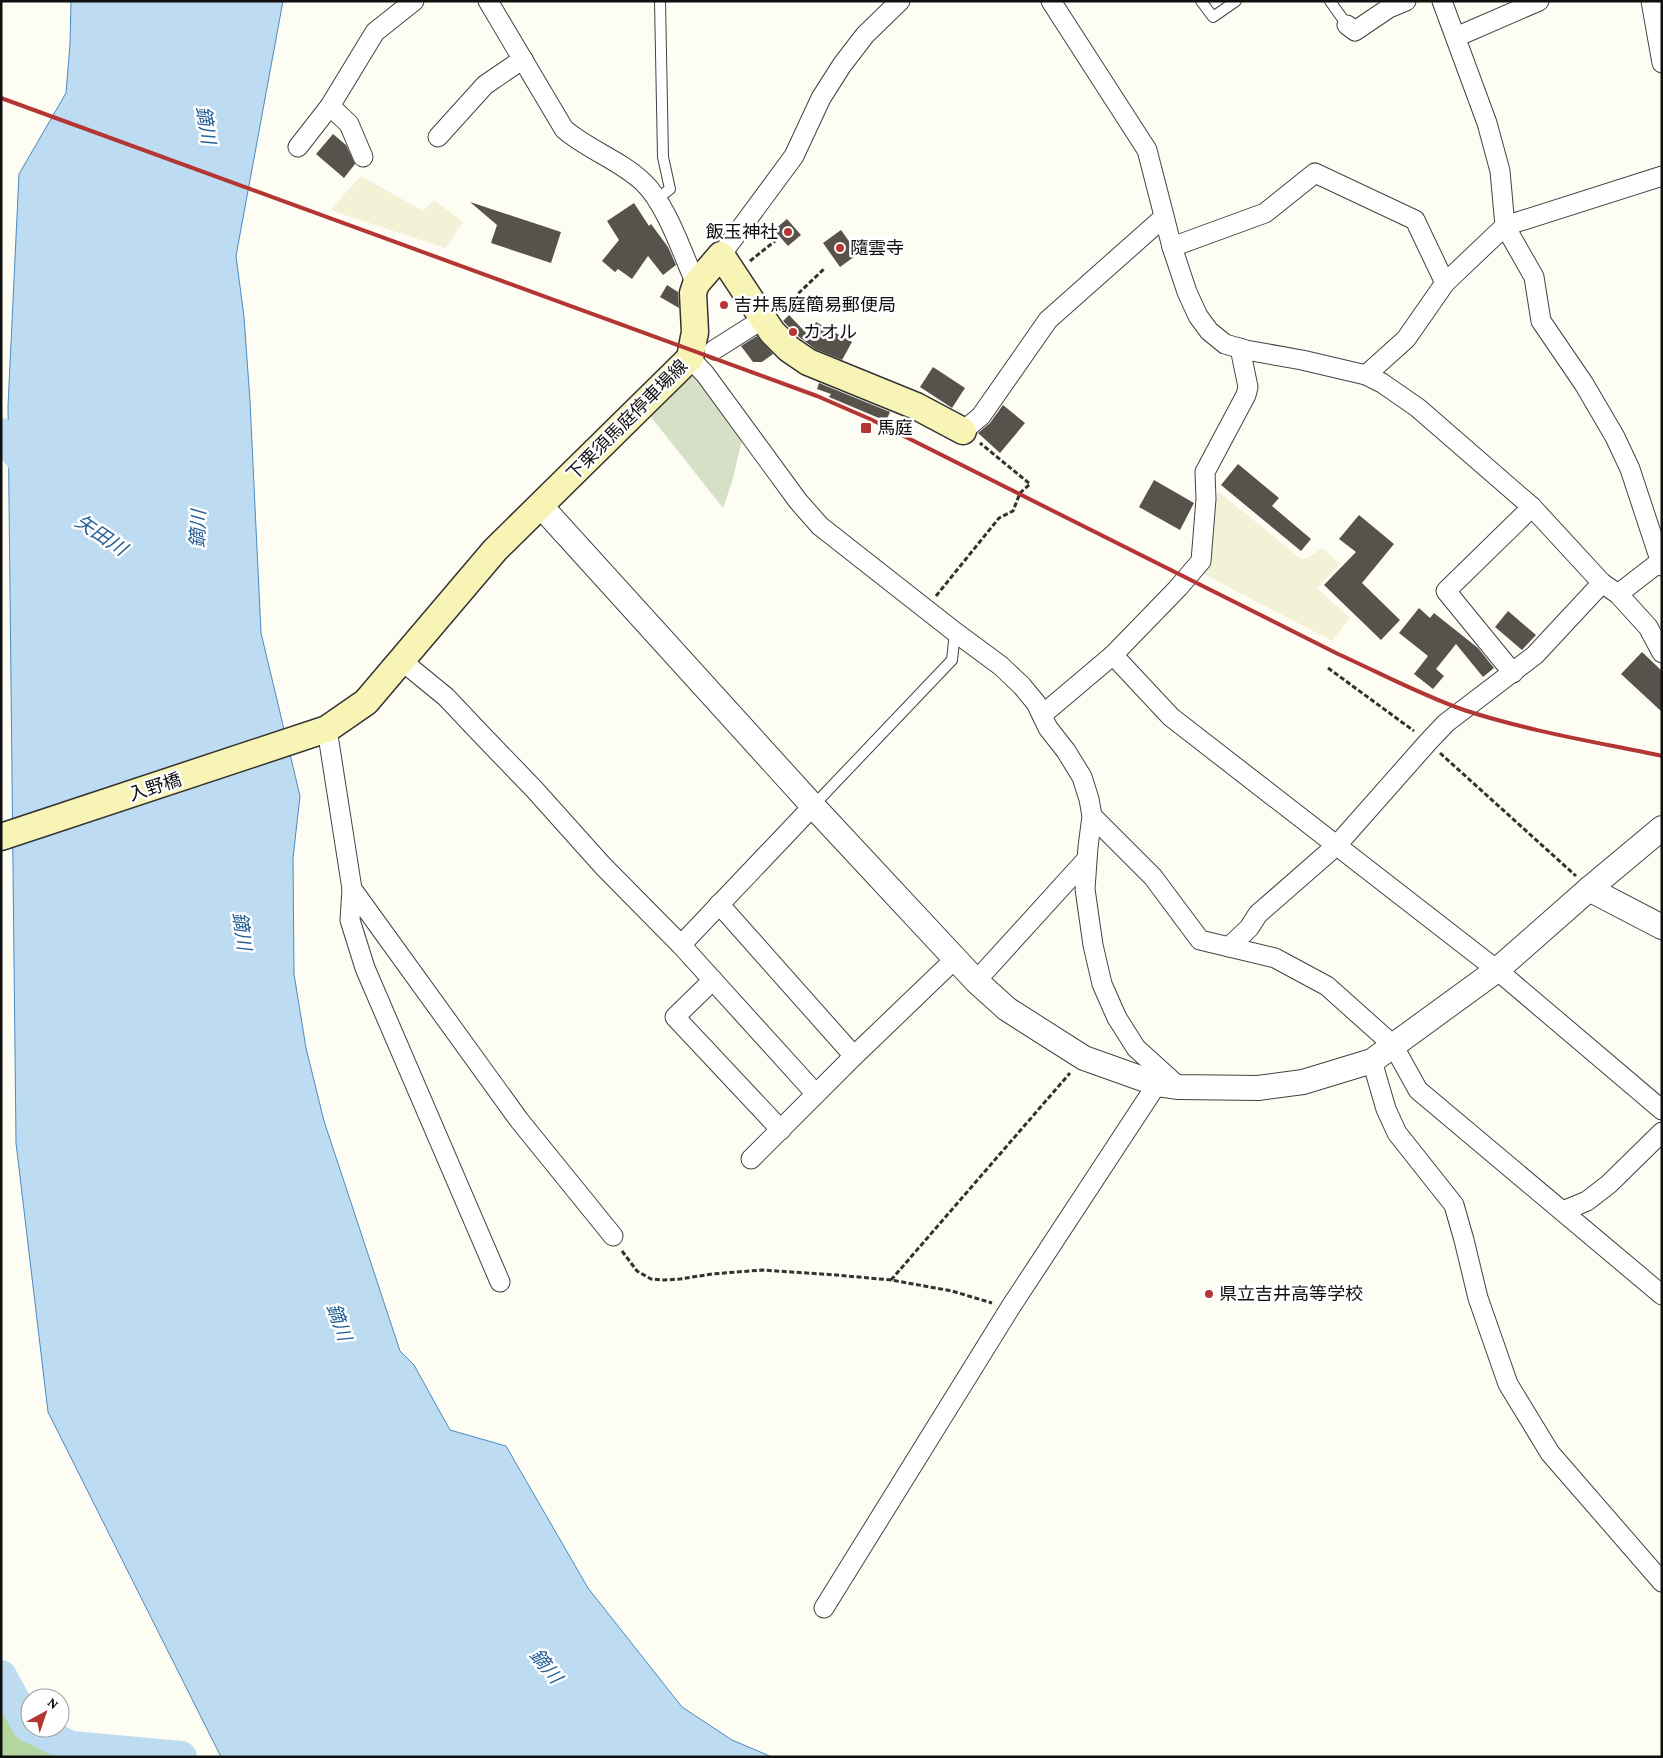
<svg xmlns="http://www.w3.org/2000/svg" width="1663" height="1758" font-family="'Crimson Pro','Noto Sans JP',serif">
	<rect width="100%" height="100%" fill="#fefdf4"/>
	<!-- farmland -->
	<g fill="#f2f2d6">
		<polygon points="361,176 423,211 434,200 463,222 445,248 330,210"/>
		<polygon points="1218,491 1301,559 1308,558 1322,548 1340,564 1317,588 1350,618 1332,641 1200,572 1205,561"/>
	</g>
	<!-- forest -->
	<polygon fill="#b5d6a1" points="1,1699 21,1729 56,1757 1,1757"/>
	<!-- cemetery -->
	<polygon fill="#d6e0c6" points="692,373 703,377 742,440 732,482 723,508 647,412"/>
	<!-- water -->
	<polygon fill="#bddbf1" stroke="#4b8bc1" points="71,1 283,1 236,256 244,317 250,401 261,633 300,796 293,858 294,974 306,1048 324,1121 400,1351 414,1365 450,1430 506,1446 588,1588 682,1707 732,1740 772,1757 221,1757 48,1412 16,1143 8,406 19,174 66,93 70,44"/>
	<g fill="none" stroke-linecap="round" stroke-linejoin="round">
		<!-- river -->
		<g stroke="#bddbf1" stroke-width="32">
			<polyline points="1,434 37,476"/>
			<polyline points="1,1676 28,1726 30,1727"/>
			<polyline points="33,1728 71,1747 181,1757"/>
		</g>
	</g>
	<!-- building -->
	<g fill="#58524d">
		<polygon points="333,134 346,145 355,164 344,178 316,154"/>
		<polygon points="470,202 561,232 551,263 491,243 497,225"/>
		<polygon points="634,203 649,226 651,224 668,247 676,265 663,275 648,256 632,279 618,269 615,272 602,261 619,240 607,221"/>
		<polygon points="787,219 801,235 788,246 774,230"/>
		<polygon points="841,230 858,254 840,267 823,243"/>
		<polygon points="667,285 678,292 679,308 660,297"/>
		<polygon points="789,315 809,336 816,322 852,342 842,360 815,349 799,337 783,321"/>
		<polygon points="757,336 773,354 762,362 753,362 741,346"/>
		<polygon points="933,367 965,388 952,408 920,387"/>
		<polygon points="819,383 890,412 886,421 829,397 831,394 817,389"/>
		<polygon points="1003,405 1025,423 1000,453 978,433 990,423"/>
		<polygon points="1238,464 1279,498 1272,506 1311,539 1301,551 1221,485"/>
		<polygon points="1154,480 1194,503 1180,530 1139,507"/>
		<polygon points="1359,515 1394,544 1362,583 1400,620 1381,640 1324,585 1356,552 1339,539"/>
		<polygon points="1419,608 1430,618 1434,613 1478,648 1494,668 1483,677 1456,644 1436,669 1444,676 1433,689 1414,674 1428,656 1399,633"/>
		<polygon points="1508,611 1536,635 1522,650 1495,627"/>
		<polygon points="1642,652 1662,671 1662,712 1621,674"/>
	</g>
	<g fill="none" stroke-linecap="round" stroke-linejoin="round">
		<defs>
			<g id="service">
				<polyline points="1201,1 1213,17 1236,1"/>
				<polyline points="1330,1 1347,25"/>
				<polyline points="657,199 670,189 663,157 660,1"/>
				<polyline points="813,806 952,660 955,632"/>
			</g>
			<g id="minor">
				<path d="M488,1L564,129C588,150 620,160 643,182C666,203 683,255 696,284"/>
				<polyline points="1051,1 1147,150 1172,247 1187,292 1198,316 1209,331 1225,344 1246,350 1302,360 1366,375 1382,383 1418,408 1532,507 1602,583 1618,594 1648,627 1662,653"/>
				<polyline points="1442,1 1487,123 1500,171 1505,226 1534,277 1541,321 1584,384 1615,437 1630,469 1662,566"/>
				<polyline points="1651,1 1662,63"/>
				<polyline points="1347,25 1355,31 1389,8 1406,1"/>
				<polyline points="1456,37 1539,1"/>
				<polyline points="330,106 349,124 363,157"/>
				<polyline points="438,137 485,85 523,59"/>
				<polyline points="298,147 330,106 375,32 414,1"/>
				<polyline points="1172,247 1265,213 1315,173 1415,220 1445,283"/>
				<polyline points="721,255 794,156 821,98 842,65 865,35 900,1"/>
				<polyline points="714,350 763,319"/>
				<polyline points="690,358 705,374 798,501 820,526 955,632 1001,666 1022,686 1036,703 1048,728 1066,751 1082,777 1089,799 1092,816 1088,847 1085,889 1093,945 1102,984 1117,1018 1136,1048 1179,1087"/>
				<polyline points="1366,375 1406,339 1445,283 1505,226 1662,176"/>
				<polyline points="963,431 981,416 1048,320 1164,217"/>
				<polyline points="1618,594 1662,560"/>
				<polyline points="1113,655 1171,717 1497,970 1662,1110"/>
				<polyline points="402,661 446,697 481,734 534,789 603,866 681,945 816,1094"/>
				<polyline points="1513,673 1446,591 1532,507"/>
				<polyline points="1042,715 1113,655 1178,588 1201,561 1206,499 1205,472 1246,395 1248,387 1240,348"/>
				<polyline points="327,729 352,889 519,1120 613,1236"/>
				<polyline points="1092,816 1153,877 1200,940 1275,958 1327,986 1393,1045 1418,1090 1662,1295"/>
				<polyline points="352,889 350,920 365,968 500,1282"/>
				<polyline points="719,904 854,1056"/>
				<polyline points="681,945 813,806"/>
				<polyline points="1229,947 1249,928 1258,914 1337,845 1428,742 1446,723 1535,655 1602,583"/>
				<polyline points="713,980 675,1017 781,1130"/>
				<polyline points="976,981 1086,860"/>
				<polyline points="1372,1061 1386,1109 1397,1133 1454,1205 1464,1240 1478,1298 1508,1384 1550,1453 1662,1582"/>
				<polyline points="751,1159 854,1056 955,959"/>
				<polyline points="1563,1211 1587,1201 1609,1184 1662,1132"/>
				<polyline points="824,1608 1010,1308 1157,1084"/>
			</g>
			<g id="tertiary">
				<polyline points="540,505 813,806 976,981 1007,1009 1084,1058 1157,1084 1179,1087 1258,1088 1303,1082 1372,1061 1497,970 1589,889 1662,828"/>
				<polyline points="1589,889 1662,927"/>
			</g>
			<polyline id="secondary" points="1,837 327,729 366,702 495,550 690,358 695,332 693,293 696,284 721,255 772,332 789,349 808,362 916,406 963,431"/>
		</defs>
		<!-- service casing -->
		<use href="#service" stroke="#434343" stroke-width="12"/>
		<!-- minor casing -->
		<use href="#minor" stroke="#434343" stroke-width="21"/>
		<!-- tertiary casing -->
		<use href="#tertiary" stroke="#434343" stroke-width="26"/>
		<!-- secondary casing -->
		<use href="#secondary" stroke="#323232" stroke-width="29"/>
		<!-- path -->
		<g stroke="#323232" stroke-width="3" stroke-dasharray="5 2.5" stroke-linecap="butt">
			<polyline points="750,261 775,241"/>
			<polyline points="782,309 825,268"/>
			<polyline points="936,596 999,518 1013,511 1020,493 1030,484 980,443"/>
			<polyline points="1328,668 1414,731"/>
			<polyline points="1440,753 1576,876"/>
			<polyline points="622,1251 637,1271 651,1279 664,1280 680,1279 712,1274 762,1270 836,1275 891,1280 952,1291 992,1303"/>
			<polyline points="891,1280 1070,1073"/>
		</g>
		<!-- service -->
		<use href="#service" stroke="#fff" stroke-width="10"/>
		<!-- minor -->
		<use href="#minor" stroke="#fff" stroke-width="19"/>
		<!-- tertiary -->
		<use href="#tertiary" stroke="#fff" stroke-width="24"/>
		<!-- secondary -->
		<use href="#secondary" stroke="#f8f4b6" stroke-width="26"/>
		<!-- rail -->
		<path stroke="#b43634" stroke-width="4" d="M1,98L817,396L870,419L1338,654C1380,673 1421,695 1464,710C1528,731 1596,742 1662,756"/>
	</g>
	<!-- markers -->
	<g fill="#b43634" stroke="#fff" stroke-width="2">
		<circle cx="788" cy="232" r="5"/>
		<circle cx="840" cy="248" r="5"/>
		<circle cx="724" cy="305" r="5"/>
		<circle cx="793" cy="332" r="5"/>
		<rect x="860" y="422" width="12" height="12" rx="2.5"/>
		<circle cx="1209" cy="1294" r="5"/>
	</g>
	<g text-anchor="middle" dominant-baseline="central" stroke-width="5" stroke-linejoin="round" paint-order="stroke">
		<!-- poi labels -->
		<g font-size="18" fill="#101010" stroke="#fff" text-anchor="start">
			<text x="778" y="232" text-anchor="end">飯玉神社</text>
			<text x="850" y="248">隨雲寺</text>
			<text x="734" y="305">吉井馬庭簡易郵便局</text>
			<text x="803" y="332">カオル</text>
			<text x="877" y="428">馬庭</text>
			<text x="1219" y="1294">県立吉井高等学校</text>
		</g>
		<!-- street labels -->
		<g font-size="18" fill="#101010" stroke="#fff">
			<text transform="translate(627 420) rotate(-45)">下栗須馬庭停車場線</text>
			<text transform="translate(155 787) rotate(-18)">入野橋</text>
		</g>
		<!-- water labels -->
		<g font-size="19" font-style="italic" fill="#245e97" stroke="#fff">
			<text transform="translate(206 125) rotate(81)">鏑川</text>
			<text transform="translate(198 529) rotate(-88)">鏑川</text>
			<text transform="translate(101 535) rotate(34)">矢田川</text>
			<text transform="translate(242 931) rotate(82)">鏑川</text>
			<text transform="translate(339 1322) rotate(70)">鏑川</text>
			<text transform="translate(546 1666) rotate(51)">鏑川</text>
		</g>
	</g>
	<!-- border -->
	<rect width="1663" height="1758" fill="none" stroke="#101010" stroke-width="5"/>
	<!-- north arrow -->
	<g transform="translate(45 1713) rotate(40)"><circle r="24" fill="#ffffff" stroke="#9f9f9f"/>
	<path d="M0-4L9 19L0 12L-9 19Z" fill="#b43634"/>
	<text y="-8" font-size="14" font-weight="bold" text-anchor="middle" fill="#101010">N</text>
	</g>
</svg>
